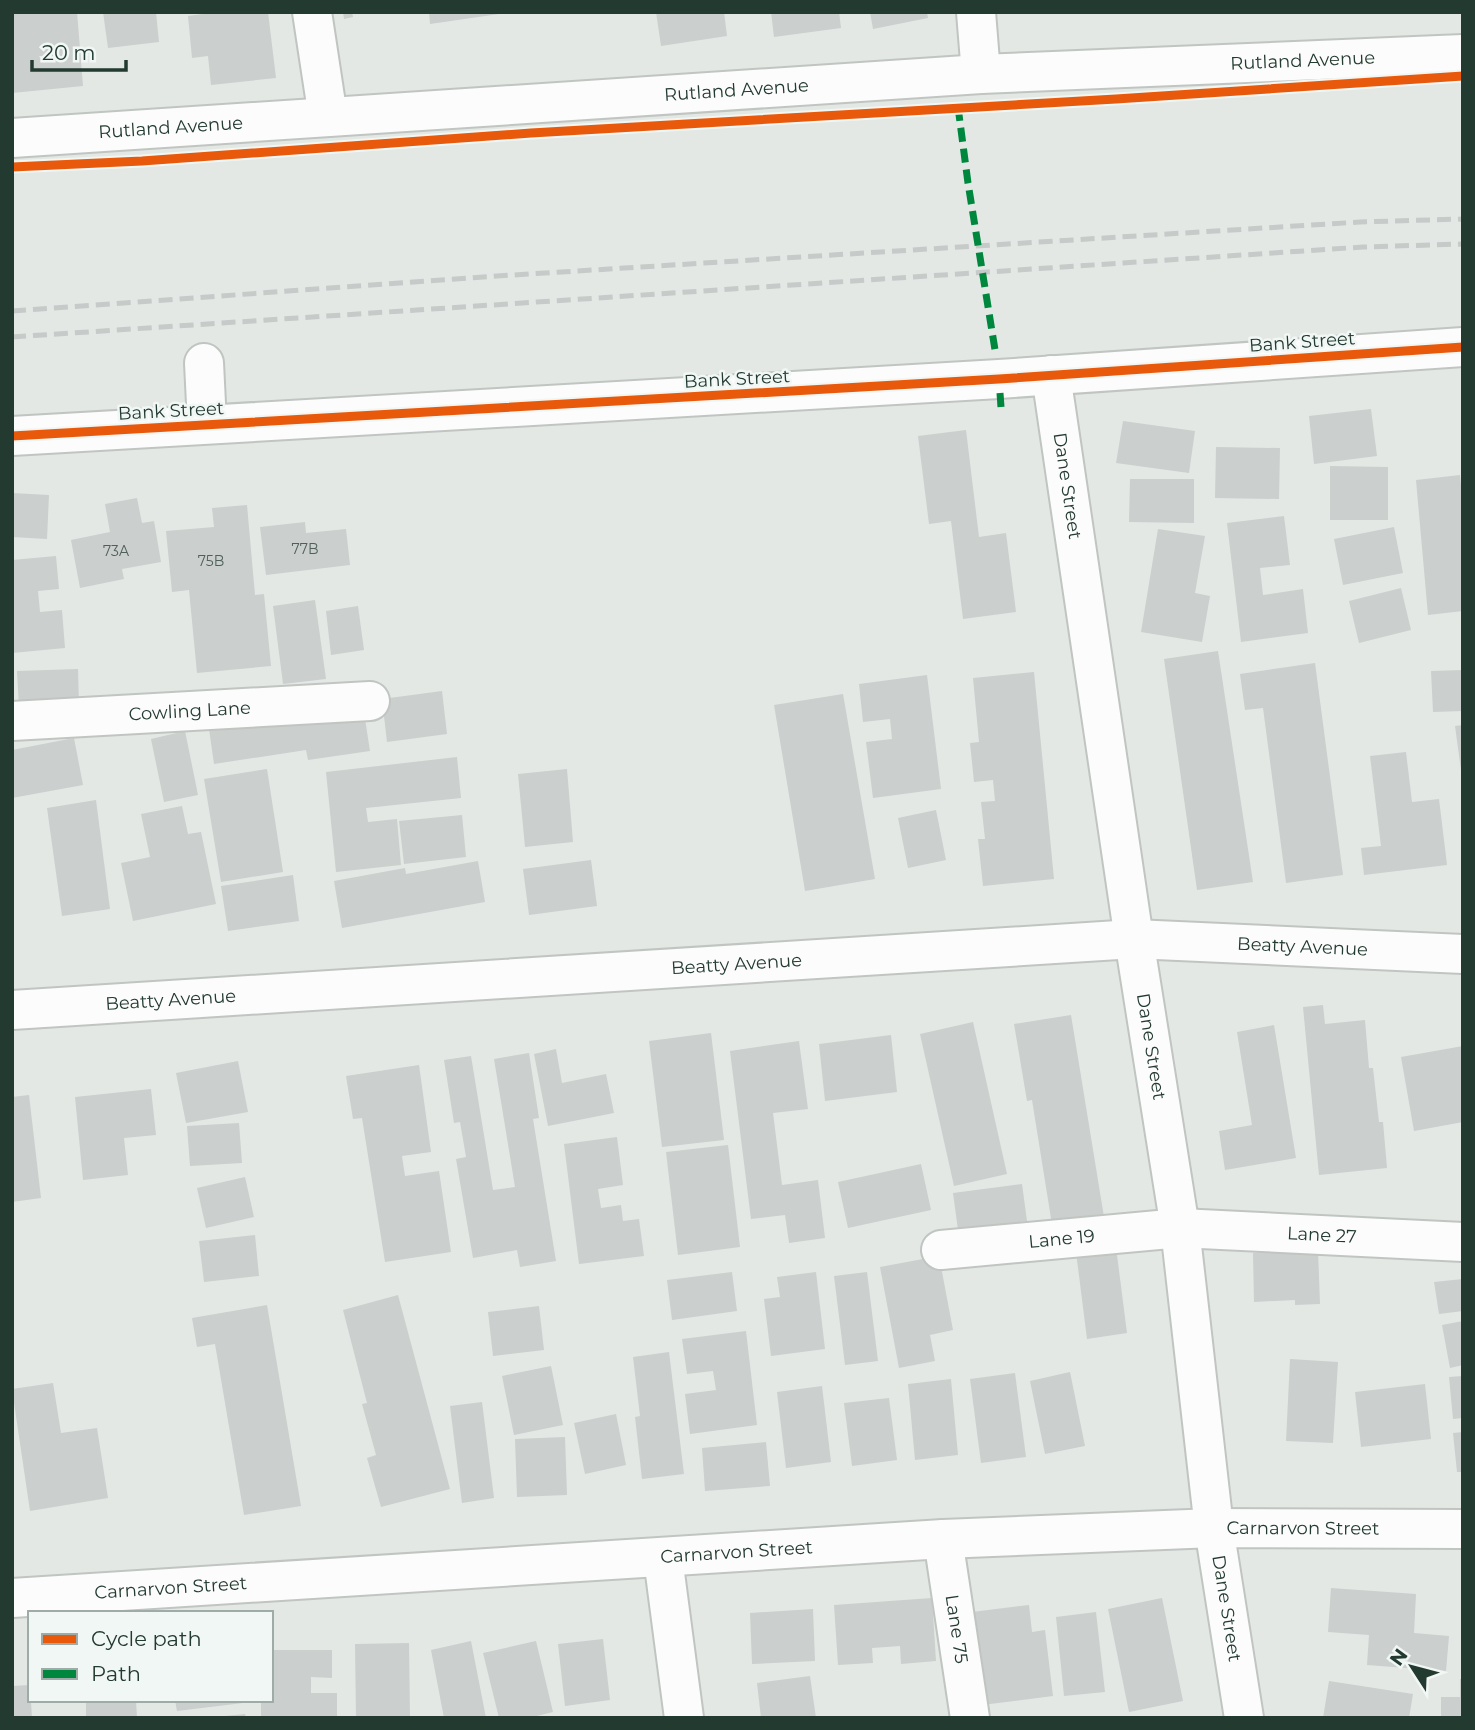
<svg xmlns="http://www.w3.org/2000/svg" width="1475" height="1730" font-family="Montserrat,sans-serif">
	<rect width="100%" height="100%" fill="#e3e8e5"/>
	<!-- building -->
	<g fill="#cbcfcd">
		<polygon points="12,12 77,12 83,86 12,93"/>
		<polygon points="103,12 156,12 159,42 108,48"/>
		<polygon points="217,12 268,12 276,78 211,85 208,56 192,58 188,16"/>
		<polygon points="343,12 352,12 353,17 344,19"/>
		<polygon points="429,12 499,12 499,14 430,24"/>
		<polygon points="656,12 724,12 727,36 661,46"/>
		<polygon points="771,12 839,12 841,28 774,37"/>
		<polygon points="870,12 927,12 928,18 873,29"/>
		<polygon points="1371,409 1377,456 1314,464 1309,416"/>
		<polygon points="1123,421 1195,431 1189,473 1116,463"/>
		<polygon points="966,430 979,537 1006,533 1016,612 963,619 951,521 929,524 918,436"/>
		<polygon points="1216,447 1280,448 1279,499 1215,498"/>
		<polygon points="1330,466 1388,467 1388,520 1330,520"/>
		<polygon points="1460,475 1463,506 1463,611 1428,615 1416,480"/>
		<polygon points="1130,479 1194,479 1194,523 1129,522"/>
		<polygon points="12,493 49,495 47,539 12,537"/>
		<polygon points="137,498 142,523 154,521 161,562 122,569 124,579 80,588 71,540 110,532 105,504"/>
		<polygon points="247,505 255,595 264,594 271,666 197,673 189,590 172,592 166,531 214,527 212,508"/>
		<polygon points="1284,516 1290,565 1260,568 1263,595 1303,589 1308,633 1241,642 1227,523"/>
		<polygon points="305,522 306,533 346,529 350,565 266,575 260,527"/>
		<polygon points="1394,527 1403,573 1343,585 1334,539"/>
		<polygon points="1158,529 1205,536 1195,593 1210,596 1202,642 1141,632"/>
		<polygon points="56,556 59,589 38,591 40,612 62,610 65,648 12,653 12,560"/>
		<polygon points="1401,588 1411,630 1359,643 1349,601"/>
		<polygon points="315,600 326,679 283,684 273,606"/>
		<polygon points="358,606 364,650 331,655 326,611"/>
		<polygon points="1218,651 1253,882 1197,890 1164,659"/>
		<polygon points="1315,663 1343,875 1286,883 1263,708 1245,710 1240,674"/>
		<polygon points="78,669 79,706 19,708 17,671"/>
		<polygon points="1463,670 1463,711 1433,712 1431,671"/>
		<polygon points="1034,672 1054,879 983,886 978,839 985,839 981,802 995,801 993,780 974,782 970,743 979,742 973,678"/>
		<polygon points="927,675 941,789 873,798 866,742 892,739 890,719 863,722 859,684"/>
		<polygon points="442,691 447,734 387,742 382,699"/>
		<polygon points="843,694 875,879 805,891 774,705"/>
		<polygon points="363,706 370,751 308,760 306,750 214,764 209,729"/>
		<polygon points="1463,725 1463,770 1461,770 1455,726"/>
		<polygon points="185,731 198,795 164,802 151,739"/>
		<polygon points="74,738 83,785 12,798 12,750"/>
		<polygon points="1406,752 1412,802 1439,799 1447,865 1364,875 1361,848 1381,846 1370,756"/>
		<polygon points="457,757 461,798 366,808 368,822 397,819 401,865 336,872 326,772"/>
		<polygon points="267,769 283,872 221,882 204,779"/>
		<polygon points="567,769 573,842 525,847 518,774"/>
		<polygon points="96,800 110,909 62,916 47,808"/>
		<polygon points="182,806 188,834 201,832 216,904 133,921 121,863 150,857 141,814"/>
		<polygon points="936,810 946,860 908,868 898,818"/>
		<polygon points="462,815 466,857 404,864 399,821"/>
		<polygon points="591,860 597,906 529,915 523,869"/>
		<polygon points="478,861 485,902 342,928 334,881 405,868 406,874"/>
		<polygon points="293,875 299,921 228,931 221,886"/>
		<polygon points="1323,1005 1325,1024 1365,1020 1369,1068 1373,1068 1379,1122 1383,1122 1387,1168 1319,1175 1303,1007"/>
		<polygon points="1071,1015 1105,1223 1053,1231 1032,1100 1027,1101 1014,1024"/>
		<polygon points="973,1022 1007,1174 954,1186 920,1034"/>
		<polygon points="1274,1025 1296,1158 1225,1170 1219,1131 1252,1125 1237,1032"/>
		<polygon points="711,1033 724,1140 662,1147 649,1041"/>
		<polygon points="891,1035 897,1092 825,1101 819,1044"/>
		<polygon points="799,1041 808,1109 773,1113 782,1185 818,1180 825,1238 789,1243 785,1215 751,1219 730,1051"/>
		<polygon points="1463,1046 1463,1122 1414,1131 1401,1057"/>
		<polygon points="556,1049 562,1083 606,1074 614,1113 548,1126 534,1054"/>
		<polygon points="529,1053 539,1118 533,1119 556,1261 520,1267 517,1250 473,1258 456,1159 466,1157 460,1122 454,1123 444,1060 471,1056 493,1190 515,1187 494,1059"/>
		<polygon points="238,1061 248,1112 186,1123 176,1073"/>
		<polygon points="419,1065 431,1152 402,1156 405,1176 439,1171 451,1252 385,1262 362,1118 353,1119 346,1076"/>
		<polygon points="151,1089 156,1135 124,1138 128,1175 83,1180 75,1097"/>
		<polygon points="29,1095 41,1198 12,1202 12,1097"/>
		<polygon points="239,1123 242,1163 190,1166 187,1126"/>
		<polygon points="617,1137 623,1185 598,1189 601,1208 621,1205 623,1221 639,1219 644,1256 579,1264 564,1144"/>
		<polygon points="728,1145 740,1247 678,1255 666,1152"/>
		<polygon points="921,1164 931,1210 848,1228 838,1182"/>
		<polygon points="245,1177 254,1217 206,1228 197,1188"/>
		<polygon points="1022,1184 1027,1221 958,1230 953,1193"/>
		<polygon points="255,1235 259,1276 204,1282 199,1241"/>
		<polygon points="1116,1247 1127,1333 1087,1339 1076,1252"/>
		<polygon points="1318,1250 1320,1304 1295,1305 1295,1300 1254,1302 1253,1253"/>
		<polygon points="939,1256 953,1330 930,1335 935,1361 899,1368 880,1267"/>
		<polygon points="732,1272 737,1311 672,1320 667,1280"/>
		<polygon points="816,1272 825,1349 771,1356 764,1299 780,1297 777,1277"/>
		<polygon points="867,1272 878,1361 845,1365 834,1276"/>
		<polygon points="1463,1279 1463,1311 1439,1314 1434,1282"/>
		<polygon points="398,1295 450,1489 381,1507 367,1458 376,1455 362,1404 367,1403 343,1310"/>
		<polygon points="267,1305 301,1506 244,1515 215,1344 197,1347 192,1318"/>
		<polygon points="539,1306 544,1350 493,1356 488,1312"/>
		<polygon points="1463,1321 1463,1365 1450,1368 1442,1325"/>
		<polygon points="746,1331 757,1425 690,1434 685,1394 716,1390 713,1371 687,1374 682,1339"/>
		<polygon points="669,1352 684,1474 642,1479 635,1417 640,1416 633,1357"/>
		<polygon points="1290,1359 1338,1362 1333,1443 1286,1441"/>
		<polygon points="551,1366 563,1425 514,1435 502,1376"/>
		<polygon points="1070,1372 1085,1446 1045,1454 1030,1381"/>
		<polygon points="1015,1373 1026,1457 981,1463 970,1379"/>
		<polygon points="1463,1376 1463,1418 1453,1419 1449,1377"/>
		<polygon points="951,1379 958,1455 915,1460 908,1384"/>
		<polygon points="53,1383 61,1433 97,1428 108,1498 30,1511 12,1389"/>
		<polygon points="1425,1384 1431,1439 1361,1447 1355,1392"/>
		<polygon points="822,1386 831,1462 786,1468 777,1392"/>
		<polygon points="889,1398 897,1460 852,1466 844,1403"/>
		<polygon points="482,1402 494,1498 462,1503 450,1406"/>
		<polygon points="616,1414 626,1465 585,1474 574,1423"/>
		<polygon points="1463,1432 1463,1472 1457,1472 1453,1433"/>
		<polygon points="565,1437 567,1495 517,1497 515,1439"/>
		<polygon points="766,1442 770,1486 705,1491 702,1448"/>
		<polygon points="1331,1588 1416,1594 1414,1633 1449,1636 1446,1671 1367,1665 1369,1635 1328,1632"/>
		<polygon points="932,1598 936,1661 901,1664 900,1646 872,1648 873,1663 838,1665 834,1605"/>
		<polygon points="1162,1598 1183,1701 1129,1712 1108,1609"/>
		<polygon points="1029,1605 1032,1632 1045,1630 1053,1696 982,1705 972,1612"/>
		<polygon points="813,1609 815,1661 752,1664 750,1613"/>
		<polygon points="1096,1612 1105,1692 1064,1696 1056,1617"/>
		<polygon points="603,1639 610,1700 565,1706 558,1644"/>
		<polygon points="471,1641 486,1718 444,1718 431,1650"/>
		<polygon points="536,1641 553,1712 529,1718 499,1718 483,1653"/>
		<polygon points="409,1643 410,1718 356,1718 355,1644"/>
		<polygon points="271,1650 332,1650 332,1678 311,1677 311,1693 337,1693 337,1718 261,1718 261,1700 271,1700"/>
		<polygon points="810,1676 816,1718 761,1718 757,1683"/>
		<polygon points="1460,1679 1463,1679 1463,1718 1441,1718 1441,1697 1460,1697"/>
		<polygon points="1329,1681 1413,1694 1409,1718 1323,1718"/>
		<polygon points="30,1685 32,1718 12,1718 12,1686"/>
		<polygon points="86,1700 136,1700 137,1718 86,1718"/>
		<polygon points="175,1700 243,1700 243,1703 177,1711"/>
		<polygon points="245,1714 246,1718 225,1718 225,1716"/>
	</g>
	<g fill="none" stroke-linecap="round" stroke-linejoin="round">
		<defs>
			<g id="minor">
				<polyline points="312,12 328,117"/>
				<polyline points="976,12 981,74"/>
				<path id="s1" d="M12,138L981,74L1463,54"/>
				<polyline points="204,363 207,424"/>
				<path id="s2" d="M1051,375L1134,939L1180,1228L1214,1528L1244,1718"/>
				<polyline points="12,436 999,379 1463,347"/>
				<path id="s3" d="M12,721L370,701"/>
				<path id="s4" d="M12,1010L1134,939L1463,954"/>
				<path id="s5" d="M941,1250L1180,1228L1463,1242"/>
				<path id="s6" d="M943,1539L970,1718"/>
				<polyline points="663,1558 684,1718"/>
				<path id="s7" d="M12,1598L943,1539L1214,1528L1463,1529"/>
			</g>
		</defs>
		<!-- minor casing -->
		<use href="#minor" stroke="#c0c5c2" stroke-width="42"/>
		<!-- minor -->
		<use href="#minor" stroke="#fbfcfb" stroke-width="38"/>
		<!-- rail -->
		<g stroke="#c6cac8" stroke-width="5" stroke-dasharray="14 7" stroke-linecap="butt">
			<polyline points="12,311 497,276 1360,222 1463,219"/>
			<polyline points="12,337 1363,247 1463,244"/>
		</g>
		<!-- quiet -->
		<g stroke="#00873e" stroke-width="7" stroke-dasharray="14 7" stroke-linecap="butt">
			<polyline points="958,107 968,183 996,356"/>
			<polyline points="1000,393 1001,407"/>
		</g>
		<defs>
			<g id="cycleway">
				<polyline points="12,167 142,161 531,133 1116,99 1463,76"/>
				<polyline points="12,436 999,379 1463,347"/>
			</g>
		</defs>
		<!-- cycleway casing -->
		<use href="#cycleway" stroke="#f1f7f4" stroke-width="13"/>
		<!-- cycleway -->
		<use href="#cycleway" stroke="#e8590c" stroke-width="9"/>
	</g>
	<g text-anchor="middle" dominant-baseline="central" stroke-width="5" stroke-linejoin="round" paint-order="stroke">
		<!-- number labels -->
		<g font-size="14" fill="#4e6059">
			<text x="305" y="549">77B</text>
			<text x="116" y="551">73A</text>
			<text x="211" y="561">75B</text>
		</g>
		<!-- street labels -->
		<g font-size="18" fill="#233a31" stroke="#f1f7f4">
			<text stroke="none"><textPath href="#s1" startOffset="1293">Rutland Avenue</textPath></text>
			<text stroke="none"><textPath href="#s1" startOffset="726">Rutland Avenue</textPath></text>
			<text stroke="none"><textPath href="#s1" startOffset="159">Rutland Avenue</textPath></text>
			<text transform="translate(1302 342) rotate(-4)">Bank Street</text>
			<text transform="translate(737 379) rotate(-3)">Bank Street</text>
			<text transform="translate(171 411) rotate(-3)">Bank Street</text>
			<text stroke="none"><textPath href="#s2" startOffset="112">Dane Street</textPath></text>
			<text stroke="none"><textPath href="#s3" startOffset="178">Cowling Lane</textPath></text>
			<text stroke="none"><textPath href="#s4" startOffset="1293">Beatty Avenue</textPath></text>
			<text stroke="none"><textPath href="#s4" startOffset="726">Beatty Avenue</textPath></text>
			<text stroke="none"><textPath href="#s4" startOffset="159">Beatty Avenue</textPath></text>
			<text stroke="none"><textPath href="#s2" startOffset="679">Dane Street</textPath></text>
			<text stroke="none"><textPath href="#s5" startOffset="382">Lane 27</textPath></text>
			<text stroke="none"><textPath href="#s5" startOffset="121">Lane 19</textPath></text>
			<text stroke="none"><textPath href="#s7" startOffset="1293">Carnarvon Street</textPath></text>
			<text stroke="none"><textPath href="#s7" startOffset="726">Carnarvon Street</textPath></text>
			<text stroke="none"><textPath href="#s7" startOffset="159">Carnarvon Street</textPath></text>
			<text stroke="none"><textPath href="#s2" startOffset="1246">Dane Street</textPath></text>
			<text stroke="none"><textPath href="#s6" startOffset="91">Lane 75</textPath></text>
		</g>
	</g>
	<!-- border -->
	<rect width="1475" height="1730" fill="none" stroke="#233a31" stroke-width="28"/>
	<!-- legend -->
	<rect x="28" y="1611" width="245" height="91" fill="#f1f7f4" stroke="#9faba6" stroke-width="2"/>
	<rect x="42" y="1634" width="35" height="10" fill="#e8590c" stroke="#9faba6" stroke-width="2"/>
	<text x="91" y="1646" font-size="21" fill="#233a31">Cycle path</text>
	<rect x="42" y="1669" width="35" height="10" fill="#00873e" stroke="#9faba6" stroke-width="2"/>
	<text x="91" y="1681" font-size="21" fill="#233a31">Path</text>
	<!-- north arrow -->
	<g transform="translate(1412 1667) rotate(306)" stroke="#f1f7f4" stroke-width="5" paint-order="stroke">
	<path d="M0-5L12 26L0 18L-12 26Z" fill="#233a31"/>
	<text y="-10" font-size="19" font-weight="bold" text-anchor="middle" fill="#233a31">N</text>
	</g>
	<!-- scale -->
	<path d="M32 60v10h94v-10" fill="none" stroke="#233a31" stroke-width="3.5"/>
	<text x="42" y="60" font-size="21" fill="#233a31" stroke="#f1f7f4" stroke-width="5" paint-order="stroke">20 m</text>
</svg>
